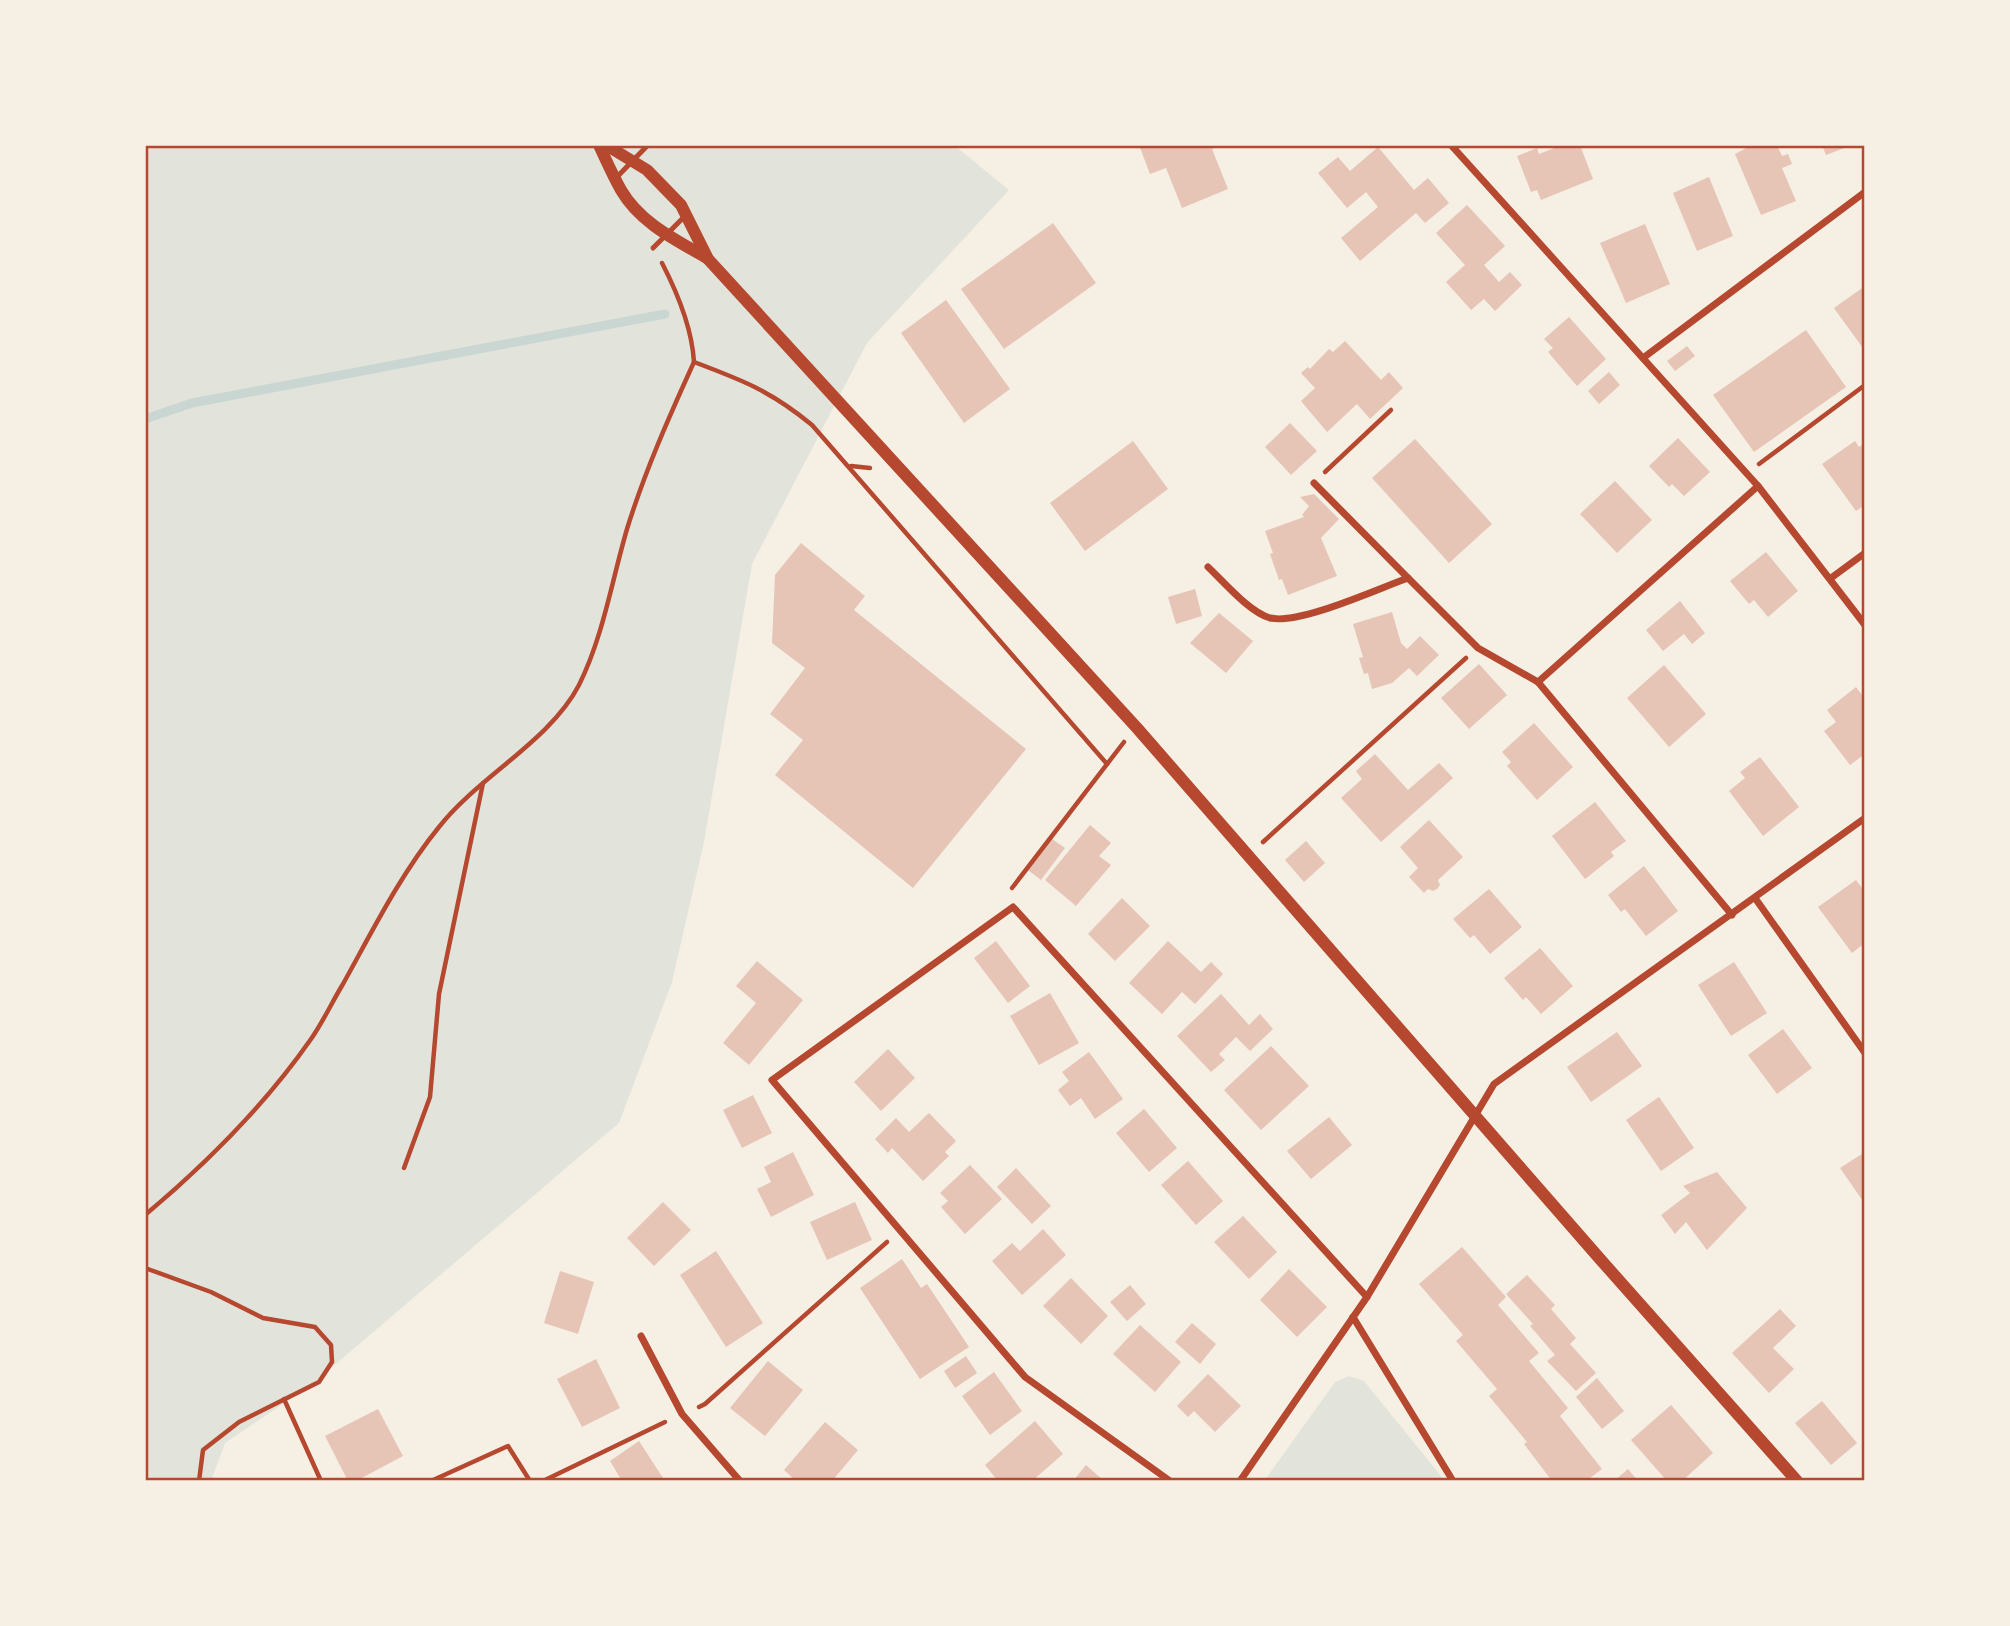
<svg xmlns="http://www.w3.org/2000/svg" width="2010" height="1626" font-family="'Work Sans',sans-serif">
	<rect width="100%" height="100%" fill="#f6efe4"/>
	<!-- green -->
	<g fill="#e2e4dc">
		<polygon points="145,145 954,145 1009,190 867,343 752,564 704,842 672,982 619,1123 311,1385 225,1443 211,1481 145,1481"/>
		<polygon points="1349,1376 1364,1381 1445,1481 1264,1481 1335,1382"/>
	</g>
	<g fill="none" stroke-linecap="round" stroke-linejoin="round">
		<!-- stream -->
		<polyline stroke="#c9d6d2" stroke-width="9" points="145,419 192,403 665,314"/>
	</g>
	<!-- building -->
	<g fill="#e6c5b7">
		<polygon points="1139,145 1221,145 1212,149 1228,189 1182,208 1166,168 1150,174"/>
		<polygon points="1562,145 1580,145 1593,179 1541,200 1537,190 1531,192 1517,156 1537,148 1539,154"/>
		<polygon points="1752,145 1777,145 1782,156 1788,154 1792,164 1782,168 1796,201 1761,215 1735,154"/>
		<polygon points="1822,145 1852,145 1826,155"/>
		<polygon points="1378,147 1414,190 1428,178 1449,203 1425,223 1416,213 1360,261 1341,238 1378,207 1366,192 1347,208 1318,173 1338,157 1350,171"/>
		<polygon points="1709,177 1733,236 1697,251 1673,193"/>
		<polygon points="1467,205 1505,246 1484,265 1499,282 1510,272 1522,285 1495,311 1484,299 1471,310 1446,282 1465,265 1436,233"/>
		<polygon points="1053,223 1096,283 1004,349 961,289"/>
		<polygon points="1645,224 1670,284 1626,303 1600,243"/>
		<polygon points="1865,286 1865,351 1834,308"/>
		<polygon points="946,300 1010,389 964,423 901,333"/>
		<polygon points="1569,317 1606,359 1577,386 1548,352 1553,348 1544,339"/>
		<polygon points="1806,330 1846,387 1754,452 1713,395"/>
		<polygon points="1345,341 1381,380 1389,372 1403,388 1370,419 1357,404 1327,432 1301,401 1315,388 1301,373 1308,367 1310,369 1329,349 1333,352"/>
		<polygon points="1687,346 1695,356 1675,371 1667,361"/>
		<polygon points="1609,372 1620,385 1599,404 1588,391"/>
		<polygon points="1290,423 1317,451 1291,475 1265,447"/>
		<polygon points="1678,438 1710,472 1684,496 1672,484 1669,487 1649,466"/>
		<polygon points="1415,439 1492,524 1449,563 1372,478"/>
		<polygon points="1133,441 1168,489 1085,551 1050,503"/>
		<polygon points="1855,441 1859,447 1865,443 1865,505 1856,511 1822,464"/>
		<polygon points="1615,481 1652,520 1617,553 1580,514"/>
		<polygon points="1314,494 1339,519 1321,538 1337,576 1288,595 1282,579 1279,580 1270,554 1273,553 1265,531 1304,517 1302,515 1309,506 1300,497"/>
		<polygon points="801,543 865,596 854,610 1026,749 913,888 775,775 803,740 770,714 805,668 772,643 775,575"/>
		<polygon points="1766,552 1798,591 1768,617 1754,600 1749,604 1730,581"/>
		<polygon points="1195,589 1202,616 1176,624 1168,597"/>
		<polygon points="1680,601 1705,633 1692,644 1684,634 1663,651 1646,630"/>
		<polygon points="1392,612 1401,643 1407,649 1420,636 1439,655 1417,676 1409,668 1392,683 1372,689 1368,673 1364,674 1359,658 1363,657 1353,624"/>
		<polygon points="1219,613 1253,641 1226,673 1190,643"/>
		<polygon points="1479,664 1507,695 1469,729 1441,698"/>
		<polygon points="1664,665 1706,714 1669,747 1627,698"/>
		<polygon points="1856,687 1865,699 1865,754 1850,765 1824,731 1836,722 1827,710"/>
		<polygon points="1534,723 1573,767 1537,800 1507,766 1511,762 1502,752"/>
		<polygon points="1375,754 1408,790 1439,763 1453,778 1381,842 1341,798 1362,779 1356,771"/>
		<polygon points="1760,757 1799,807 1763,836 1729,791 1745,778 1740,772"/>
		<polygon points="1595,802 1626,841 1611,852 1614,856 1585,879 1552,836"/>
		<polygon points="1429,820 1463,857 1438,880 1440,885 1437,889 1433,891 1428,889 1424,893 1409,877 1418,868 1400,847"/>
		<polygon points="1090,825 1111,843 1099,856 1111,865 1076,906 1045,880"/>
		<polygon points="1052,839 1065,848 1041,880 1028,870"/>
		<polygon points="1306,841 1325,863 1304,882 1285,860"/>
		<polygon points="1644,866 1678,911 1646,936 1625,909 1621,912 1608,895"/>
		<polygon points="1856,880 1865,892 1865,943 1852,953 1818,907"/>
		<polygon points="1489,889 1522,927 1490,954 1474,935 1470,938 1453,919"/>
		<polygon points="1122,898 1150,926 1115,961 1088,934"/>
		<polygon points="996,941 1030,986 1008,1003 974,958"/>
		<polygon points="1168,941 1201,972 1211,962 1223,974 1195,1004 1182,992 1162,1014 1129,983"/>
		<polygon points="1540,948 1573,986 1541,1014 1526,997 1523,1000 1504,978"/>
		<polygon points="757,961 803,1000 749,1065 723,1043 756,1003 736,986"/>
		<polygon points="1734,962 1767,1013 1731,1036 1698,985"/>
		<polygon points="1050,993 1079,1043 1039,1065 1010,1016"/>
		<polygon points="1221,994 1249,1025 1260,1014 1273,1029 1250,1051 1236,1037 1219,1054 1225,1060 1211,1072 1177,1036"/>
		<polygon points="1783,1029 1812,1068 1777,1094 1748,1055"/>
		<polygon points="1617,1032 1642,1066 1591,1102 1567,1067"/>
		<polygon points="1271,1046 1309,1086 1261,1130 1224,1090"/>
		<polygon points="888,1049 915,1078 881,1111 854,1082"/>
		<polygon points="1089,1052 1123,1099 1095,1119 1081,1098 1070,1106 1058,1090 1069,1081 1062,1072"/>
		<polygon points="753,1095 772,1133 742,1148 723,1110"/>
		<polygon points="1659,1097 1694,1148 1661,1171 1626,1120"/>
		<polygon points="1144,1109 1177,1148 1149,1172 1116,1133"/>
		<polygon points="929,1113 956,1141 945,1152 949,1156 923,1181 892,1148 888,1153 875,1139 896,1118 909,1132"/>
		<polygon points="1329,1117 1352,1145 1311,1179 1287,1151"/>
		<polygon points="793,1152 814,1195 771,1217 757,1189 771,1182 764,1167"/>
		<polygon points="1865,1152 1865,1204 1840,1168"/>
		<polygon points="1188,1161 1223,1201 1196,1225 1161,1185"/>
		<polygon points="970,1165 1002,1199 965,1234 941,1207 948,1201 940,1193"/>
		<polygon points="1016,1168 1051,1206 1032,1224 997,1187"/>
		<polygon points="1717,1172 1747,1208 1707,1250 1686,1222 1675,1234 1661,1215 1690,1193 1683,1186"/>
		<polygon points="663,1202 691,1230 654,1266 627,1238"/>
		<polygon points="855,1202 872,1240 827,1260 810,1222"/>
		<polygon points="1243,1216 1277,1252 1249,1279 1214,1242"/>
		<polygon points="1043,1229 1066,1255 1022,1295 992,1261 1012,1243 1020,1251"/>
		<polygon points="1462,1247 1506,1297 1498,1305 1539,1353 1529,1361 1568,1408 1560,1416 1602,1469 1586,1481 1552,1481 1524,1444 1527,1442 1489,1396 1497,1389 1456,1341 1463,1335 1419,1284"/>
		<polygon points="716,1251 763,1323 726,1347 680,1275"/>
		<polygon points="902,1259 921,1288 927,1284 969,1347 920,1379 860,1288"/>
		<polygon points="1289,1269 1327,1307 1297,1337 1260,1300"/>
		<polygon points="560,1271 594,1282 578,1334 544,1323"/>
		<polygon points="1527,1275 1555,1305 1551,1309 1576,1338 1570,1344 1596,1373 1576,1391 1547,1361 1555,1355 1530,1326 1533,1324 1506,1294"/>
		<polygon points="1071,1278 1108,1316 1081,1344 1043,1306"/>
		<polygon points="1130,1285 1146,1304 1127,1321 1110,1302"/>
		<polygon points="1780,1309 1796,1326 1773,1348 1794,1369 1769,1393 1732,1353"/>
		<polygon points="1192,1323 1216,1344 1200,1364 1175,1342"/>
		<polygon points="1140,1325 1181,1362 1155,1392 1113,1354"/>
		<polygon points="966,1356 977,1373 955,1388 944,1371"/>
		<polygon points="596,1359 620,1408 582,1427 557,1379"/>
		<polygon points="768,1361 803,1390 765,1436 730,1408"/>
		<polygon points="994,1372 1022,1411 990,1435 962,1396"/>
		<polygon points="1208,1374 1241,1406 1215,1432 1194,1411 1188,1417 1177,1406"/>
		<polygon points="1597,1378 1624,1411 1602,1429 1576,1397"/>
		<polygon points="1822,1401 1857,1443 1831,1465 1795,1423"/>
		<polygon points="1671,1405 1713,1453 1682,1481 1667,1481 1631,1440"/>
		<polygon points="378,1409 403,1456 356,1481 348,1481 325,1436"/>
		<polygon points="1035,1421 1063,1454 1032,1481 998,1481 985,1465"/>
		<polygon points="825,1422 858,1450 832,1481 796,1481 784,1470"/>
		<polygon points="639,1441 665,1481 622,1481 610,1461"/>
		<polygon points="1086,1465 1104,1481 1073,1481"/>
		<polygon points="1628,1469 1638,1481 1614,1481"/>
	</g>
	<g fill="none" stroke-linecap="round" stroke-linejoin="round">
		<!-- path -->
		<g stroke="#b5482f" stroke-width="4.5">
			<path d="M694,362C742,380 771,391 812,425L1107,764"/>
			<polyline points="1759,464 1865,385"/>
			<polyline points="851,466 870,468"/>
			<polyline points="1325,472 1391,410"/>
			<polyline points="1263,842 1466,658"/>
			<polyline points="1012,888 1124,742"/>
			<polyline points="404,1168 430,1097 439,994 483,783"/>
			<path d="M145,1215C207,1163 265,1105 311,1039C323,1022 332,1002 343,984C373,930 400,875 439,827C478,777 550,741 579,685C603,637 612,580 627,529C645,471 669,417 694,362C692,329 677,292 662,263"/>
			<polyline points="145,1268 211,1292 263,1318 315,1327 331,1345 332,1362 319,1382 239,1422 203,1450 199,1481"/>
			<polyline points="284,1399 321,1481"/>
			<polyline points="699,1407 705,1404 887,1242"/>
			<polyline points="431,1481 508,1446 530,1481"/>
			<polyline points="543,1481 665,1422"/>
		</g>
		<!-- service -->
		<g stroke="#b5482f" stroke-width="5">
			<polyline points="615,179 648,145"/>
			<polyline points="653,248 686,215"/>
		</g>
		<!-- minor -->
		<g stroke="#b5482f" stroke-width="7">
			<polyline points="1451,145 1758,486 1865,625"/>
			<polyline points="1643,358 1865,192"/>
			<polyline points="1314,483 1408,578"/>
			<path d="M1208,567C1224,582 1249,612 1270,618C1299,625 1377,589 1408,578L1478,648L1538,682L1732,915"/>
			<polyline points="1831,578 1865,553"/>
			<polyline points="1538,682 1758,486"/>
			<polyline points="1755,898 1865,1053"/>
			<polyline points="1353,1317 1453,1481"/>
			<polyline points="641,1336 682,1414 740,1481"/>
			<polyline points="1170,1481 1025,1377 772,1080 1013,907 1367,1297"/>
			<polyline points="1240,1481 1367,1297 1494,1084 1865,818"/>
		</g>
		<!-- tertiary -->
		<g stroke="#b5482f" stroke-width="12">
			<path d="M599,145C606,160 613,176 621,190C640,223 676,240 707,258"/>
			<polyline points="606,145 647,170 681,205 708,259 1137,728 1600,1259 1797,1481"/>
		</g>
	</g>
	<!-- border -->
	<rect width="2010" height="1626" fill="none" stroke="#f6efe4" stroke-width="294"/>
	<rect x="147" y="147" width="1716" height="1332" fill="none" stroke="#b5482f" stroke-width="2.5"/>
</svg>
